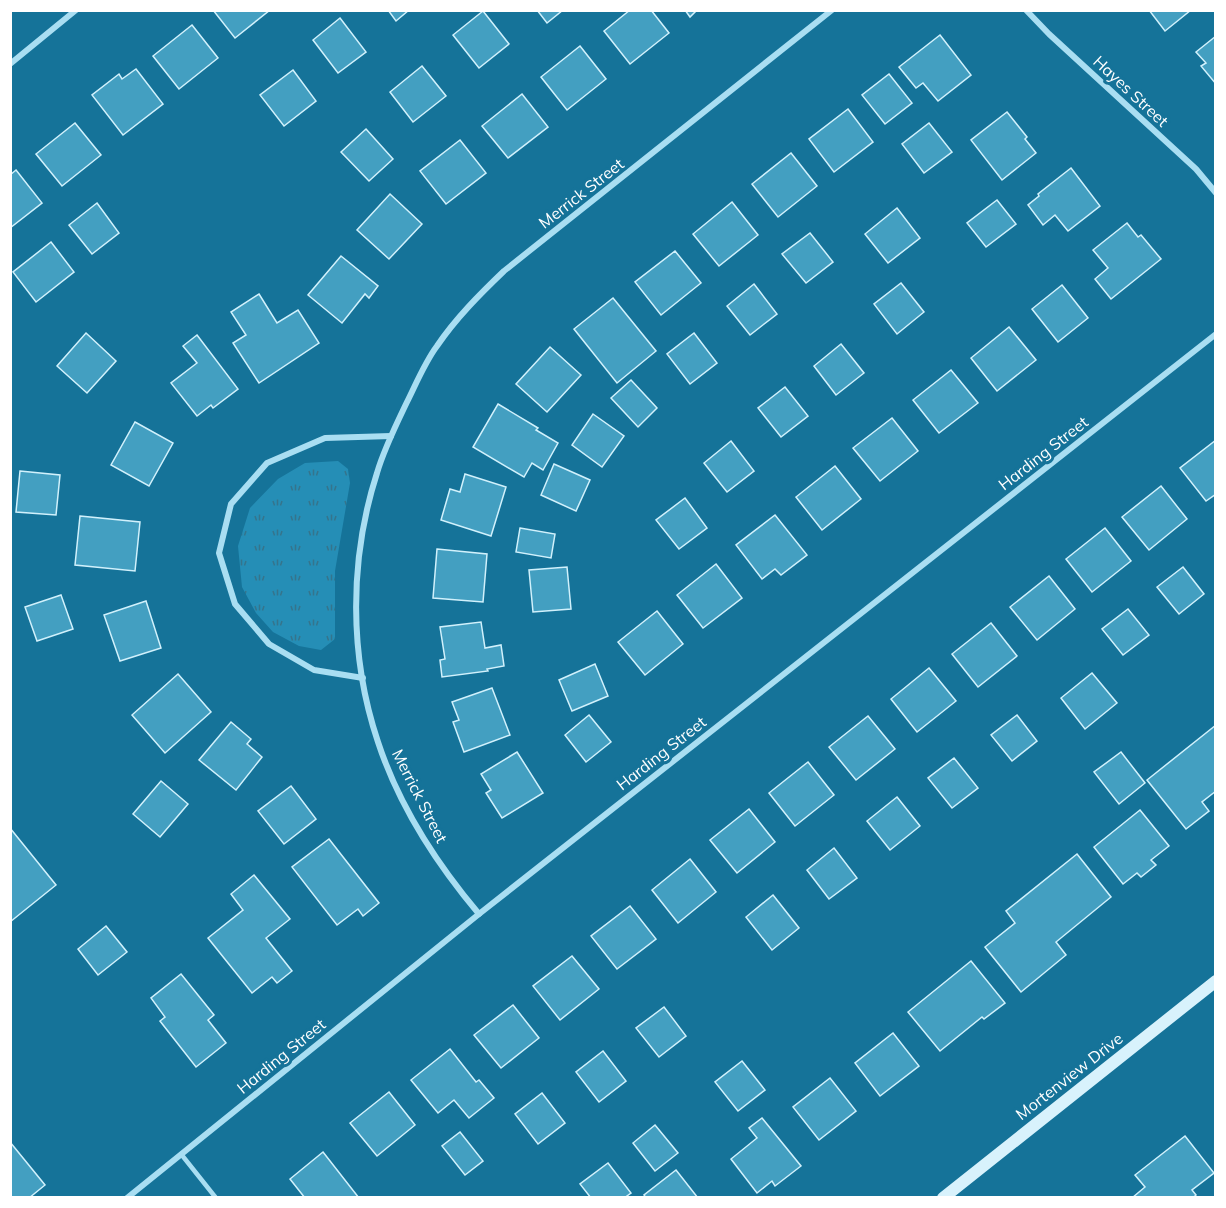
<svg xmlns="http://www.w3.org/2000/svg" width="1226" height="1208" font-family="Mulish,sans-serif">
	<defs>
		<pattern id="grass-tufts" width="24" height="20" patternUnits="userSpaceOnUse" patternTransform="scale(1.5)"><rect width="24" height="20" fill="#258eb6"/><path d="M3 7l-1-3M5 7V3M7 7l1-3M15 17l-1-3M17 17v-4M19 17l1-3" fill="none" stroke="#35748c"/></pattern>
	</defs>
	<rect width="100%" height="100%" fill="#157399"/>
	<!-- grass -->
	<polygon fill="url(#grass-tufts)" points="338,461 348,469 350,483 335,571 335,639 321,650 299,646 273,632 256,613 242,587 238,546 250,508 278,479 305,463"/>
	<!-- building -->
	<g fill="#439fc1" stroke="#d1f1fc" stroke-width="1.5">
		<polygon points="213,10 270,10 235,38"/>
		<polygon points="388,10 409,10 396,21"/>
		<polygon points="537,10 563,10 547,23"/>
		<polygon points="630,10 651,10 669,33 630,64 604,31"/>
		<polygon points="685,10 697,10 690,17"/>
		<polygon points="1149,10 1191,10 1165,31"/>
		<polygon points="483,11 509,44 479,68 453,35"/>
		<polygon points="340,18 366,52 338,73 313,40"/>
		<polygon points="192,25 218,58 179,89 153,56"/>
		<polygon points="940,35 971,75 938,101 923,83 916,88 899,67"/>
		<polygon points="1216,36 1216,84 1201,66 1206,63 1196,52"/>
		<polygon points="580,46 606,79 567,110 541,77"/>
		<polygon points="422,66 446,96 413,122 390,92"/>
		<polygon points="136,69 163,104 123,135 92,95 119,74 122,79"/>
		<polygon points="293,70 316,101 284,126 260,95"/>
		<polygon points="889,74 912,103 885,124 862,95"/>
		<polygon points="522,94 548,127 508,158 482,126"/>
		<polygon points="848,109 873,142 834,172 809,139"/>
		<polygon points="1007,112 1027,137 1025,139 1036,153 1002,180 971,140"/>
		<polygon points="75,123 101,155 62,186 36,154"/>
		<polygon points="929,123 952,152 924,173 902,144"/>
		<polygon points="366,129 393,159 369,181 341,152"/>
		<polygon points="460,140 486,173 446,204 420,171"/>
		<polygon points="791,153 817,186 778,217 752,184"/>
		<polygon points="1071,168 1100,206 1068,231 1055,215 1043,225 1028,205 1039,196 1038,194"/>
		<polygon points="16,170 42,203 10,228 10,175"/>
		<polygon points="390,194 422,224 389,259 357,230"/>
		<polygon points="997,200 1016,224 986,247 967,223"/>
		<polygon points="732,202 758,235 719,266 693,234"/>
		<polygon points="97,203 119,233 92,254 69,225"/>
		<polygon points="897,208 920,238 888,263 865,234"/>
		<polygon points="1127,223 1138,237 1141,235 1161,259 1111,299 1095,279 1108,268 1093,250"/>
		<polygon points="810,233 833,262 806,283 782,254"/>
		<polygon points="51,242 74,272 36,302 13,272"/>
		<polygon points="675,251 701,283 661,315 635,282"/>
		<polygon points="341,256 378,286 369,298 365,294 342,323 308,295"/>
		<polygon points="901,283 924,312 897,334 874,304"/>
		<polygon points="754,284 777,314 750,335 727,306"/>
		<polygon points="1062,285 1088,318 1058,342 1032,309"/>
		<polygon points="259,294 277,323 298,310 319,343 259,383 233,343 246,335 231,312"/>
		<polygon points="613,298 656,351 617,383 574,329"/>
		<polygon points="1009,327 1036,360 997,391 971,358"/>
		<polygon points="86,333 116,361 87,393 57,366"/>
		<polygon points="694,333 717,363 690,384 667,354"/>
		<polygon points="197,335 238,389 213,408 211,405 197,416 171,383 197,363 183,346"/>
		<polygon points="841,344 864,373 836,395 814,366"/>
		<polygon points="550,347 581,375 547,412 516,384"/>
		<polygon points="951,370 978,403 939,433 913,400"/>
		<polygon points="631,380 657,408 638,427 611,398"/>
		<polygon points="785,387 808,416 781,437 758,408"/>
		<polygon points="498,404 538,428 536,430 558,443 543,470 532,463 524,477 473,447"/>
		<polygon points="593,414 624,436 602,467 572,445"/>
		<polygon points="892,418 918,451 880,481 853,448"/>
		<polygon points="135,422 173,443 149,486 111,465"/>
		<polygon points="1216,440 1216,494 1206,501 1180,468"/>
		<polygon points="731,441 754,471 727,492 704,463"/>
		<polygon points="554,464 590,480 576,511 541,495"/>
		<polygon points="835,466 861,499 822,530 796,497"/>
		<polygon points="20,471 60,475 56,515 16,512"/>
		<polygon points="465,474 506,487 491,536 441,520 450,489 460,492"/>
		<polygon points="1161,486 1187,519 1149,550 1122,517"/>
		<polygon points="685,498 707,528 679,549 656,520"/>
		<polygon points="775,515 807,555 781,575 775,569 762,579 736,545"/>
		<polygon points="80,516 140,522 135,571 75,565"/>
		<polygon points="520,528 555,534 551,558 516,552"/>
		<polygon points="1105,528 1131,561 1092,592 1066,559"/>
		<polygon points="437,549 487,554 483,602 433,598"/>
		<polygon points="716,564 742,598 703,628 677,595"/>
		<polygon points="567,567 571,609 533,612 529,570"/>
		<polygon points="1183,567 1204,594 1179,614 1157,587"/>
		<polygon points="1049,576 1075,609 1037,640 1010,607"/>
		<polygon points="61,595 73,629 37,641 25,607"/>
		<polygon points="146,601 161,648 120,661 104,615"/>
		<polygon points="1128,609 1149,635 1123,655 1102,629"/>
		<polygon points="657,611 683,644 645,675 618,642"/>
		<polygon points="481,622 485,648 501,645 504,666 487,669 488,671 442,677 440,660 445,659 440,627"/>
		<polygon points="991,623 1017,656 978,687 952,654"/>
		<polygon points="595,664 608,696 572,711 559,680"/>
		<polygon points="929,668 956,701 917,732 891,699"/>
		<polygon points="1092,673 1117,703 1085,729 1061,698"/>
		<polygon points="178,674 211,712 165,753 132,715"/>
		<polygon points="492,688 510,735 464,752 453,722 459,720 452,702"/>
		<polygon points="589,715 611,742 586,762 565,735"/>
		<polygon points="1017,715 1037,741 1012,761 991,735"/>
		<polygon points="868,716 895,749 856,780 829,747"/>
		<polygon points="231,722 251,739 247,744 262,757 236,790 199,760"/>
		<polygon points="1216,725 1216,791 1202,802 1209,811 1186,829 1147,780"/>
		<polygon points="517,752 543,793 502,818 486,793 491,790 481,774"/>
		<polygon points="1121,752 1145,783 1119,804 1094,772"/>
		<polygon points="954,758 978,788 952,808 928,778"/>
		<polygon points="808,762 834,795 795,826 769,793"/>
		<polygon points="161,781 188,804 160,837 133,814"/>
		<polygon points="291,786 316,819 284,844 258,811"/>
		<polygon points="897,797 920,826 890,850 867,821"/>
		<polygon points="749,809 775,842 737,873 710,840"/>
		<polygon points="1140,810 1169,846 1151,860 1156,865 1141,877 1137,873 1123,884 1094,847"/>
		<polygon points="10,828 56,885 10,922"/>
		<polygon points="329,839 379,903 363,916 358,909 337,925 292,867"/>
		<polygon points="834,848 857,878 829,899 807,870"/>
		<polygon points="1077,854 1111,897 1056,942 1066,955 1021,992 985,947 1015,923 1006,911"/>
		<polygon points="690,859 716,892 678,923 652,890"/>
		<polygon points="254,875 290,919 266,938 292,971 277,983 272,977 252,993 208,938 243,910 231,894"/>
		<polygon points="773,895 799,928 772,950 746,917"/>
		<polygon points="630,906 656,939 617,969 591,936"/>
		<polygon points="106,926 127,952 98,975 78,949"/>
		<polygon points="572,956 599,989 560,1020 533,986"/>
		<polygon points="971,961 1005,1003 984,1019 982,1017 940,1051 908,1012"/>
		<polygon points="181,974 214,1015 208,1020 226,1043 196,1067 160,1021 165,1017 151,998"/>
		<polygon points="513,1005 539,1038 501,1068 474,1035"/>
		<polygon points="664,1007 686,1036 659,1057 636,1028"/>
		<polygon points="893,1033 919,1066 880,1096 855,1063"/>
		<polygon points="450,1049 476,1082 479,1080 494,1098 469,1118 454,1100 438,1113 411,1080"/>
		<polygon points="603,1051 626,1081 599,1102 576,1072"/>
		<polygon points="742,1061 765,1090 738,1111 715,1082"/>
		<polygon points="830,1078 856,1111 819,1140 793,1107"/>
		<polygon points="389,1092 415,1125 377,1156 350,1123"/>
		<polygon points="542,1093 565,1123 538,1144 515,1114"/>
		<polygon points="762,1118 801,1166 775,1186 772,1181 757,1193 731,1159 757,1138 749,1128"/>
		<polygon points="655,1125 678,1153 655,1171 633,1143"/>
		<polygon points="460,1132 483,1161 465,1175 442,1146"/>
		<polygon points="1185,1136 1214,1173 1192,1190 1196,1195 1193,1198 1132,1198 1145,1187 1135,1175"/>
		<polygon points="10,1142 45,1185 29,1198 10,1198"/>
		<polygon points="323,1152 359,1198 305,1198 290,1179"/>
		<polygon points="608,1163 631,1193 624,1198 591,1198 580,1184"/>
		<polygon points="676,1170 698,1198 646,1198 644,1195"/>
	</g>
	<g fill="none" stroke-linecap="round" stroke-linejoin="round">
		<!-- lane -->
		<polyline stroke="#a9def2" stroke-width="4.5" points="181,1154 216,1198"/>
		<!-- street -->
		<g stroke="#a9def2" stroke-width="6">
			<polyline points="1026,10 1049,34 1196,169 1216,193"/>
			<polyline points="10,64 76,10"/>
			<polyline points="363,678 314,670 269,644 235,604 219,553 231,504 267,463 325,438 391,436"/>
			<path d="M479,914C436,863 399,806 378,742C349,656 349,560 377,473C384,449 396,425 407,402C416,384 425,362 437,346C456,318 480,294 504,271L832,10"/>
			<polyline points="127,1198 479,914 1216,334"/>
		</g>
		<!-- secondary -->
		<polyline stroke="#d8f2fc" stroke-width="12" points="943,1198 1216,981"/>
	</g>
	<g text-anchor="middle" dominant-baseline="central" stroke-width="6" stroke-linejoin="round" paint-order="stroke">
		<!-- street labels -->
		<g font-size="16" fill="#fff" stroke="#157399">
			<text transform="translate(1131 91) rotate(43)">Hayes Street</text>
			<text transform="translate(581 193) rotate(-38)">Merrick Street</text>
			<text transform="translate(1043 453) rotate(-38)">Harding Street</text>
			<text transform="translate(661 753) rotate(-38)">Harding Street</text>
			<text transform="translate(420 796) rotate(63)">Merrick Street</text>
			<text transform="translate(281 1056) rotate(-39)">Harding Street</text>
			<text transform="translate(1069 1076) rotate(-38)">Mortenview Drive</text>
		</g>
	</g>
	<!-- border -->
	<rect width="1226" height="1208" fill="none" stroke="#ffffff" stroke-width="24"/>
</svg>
